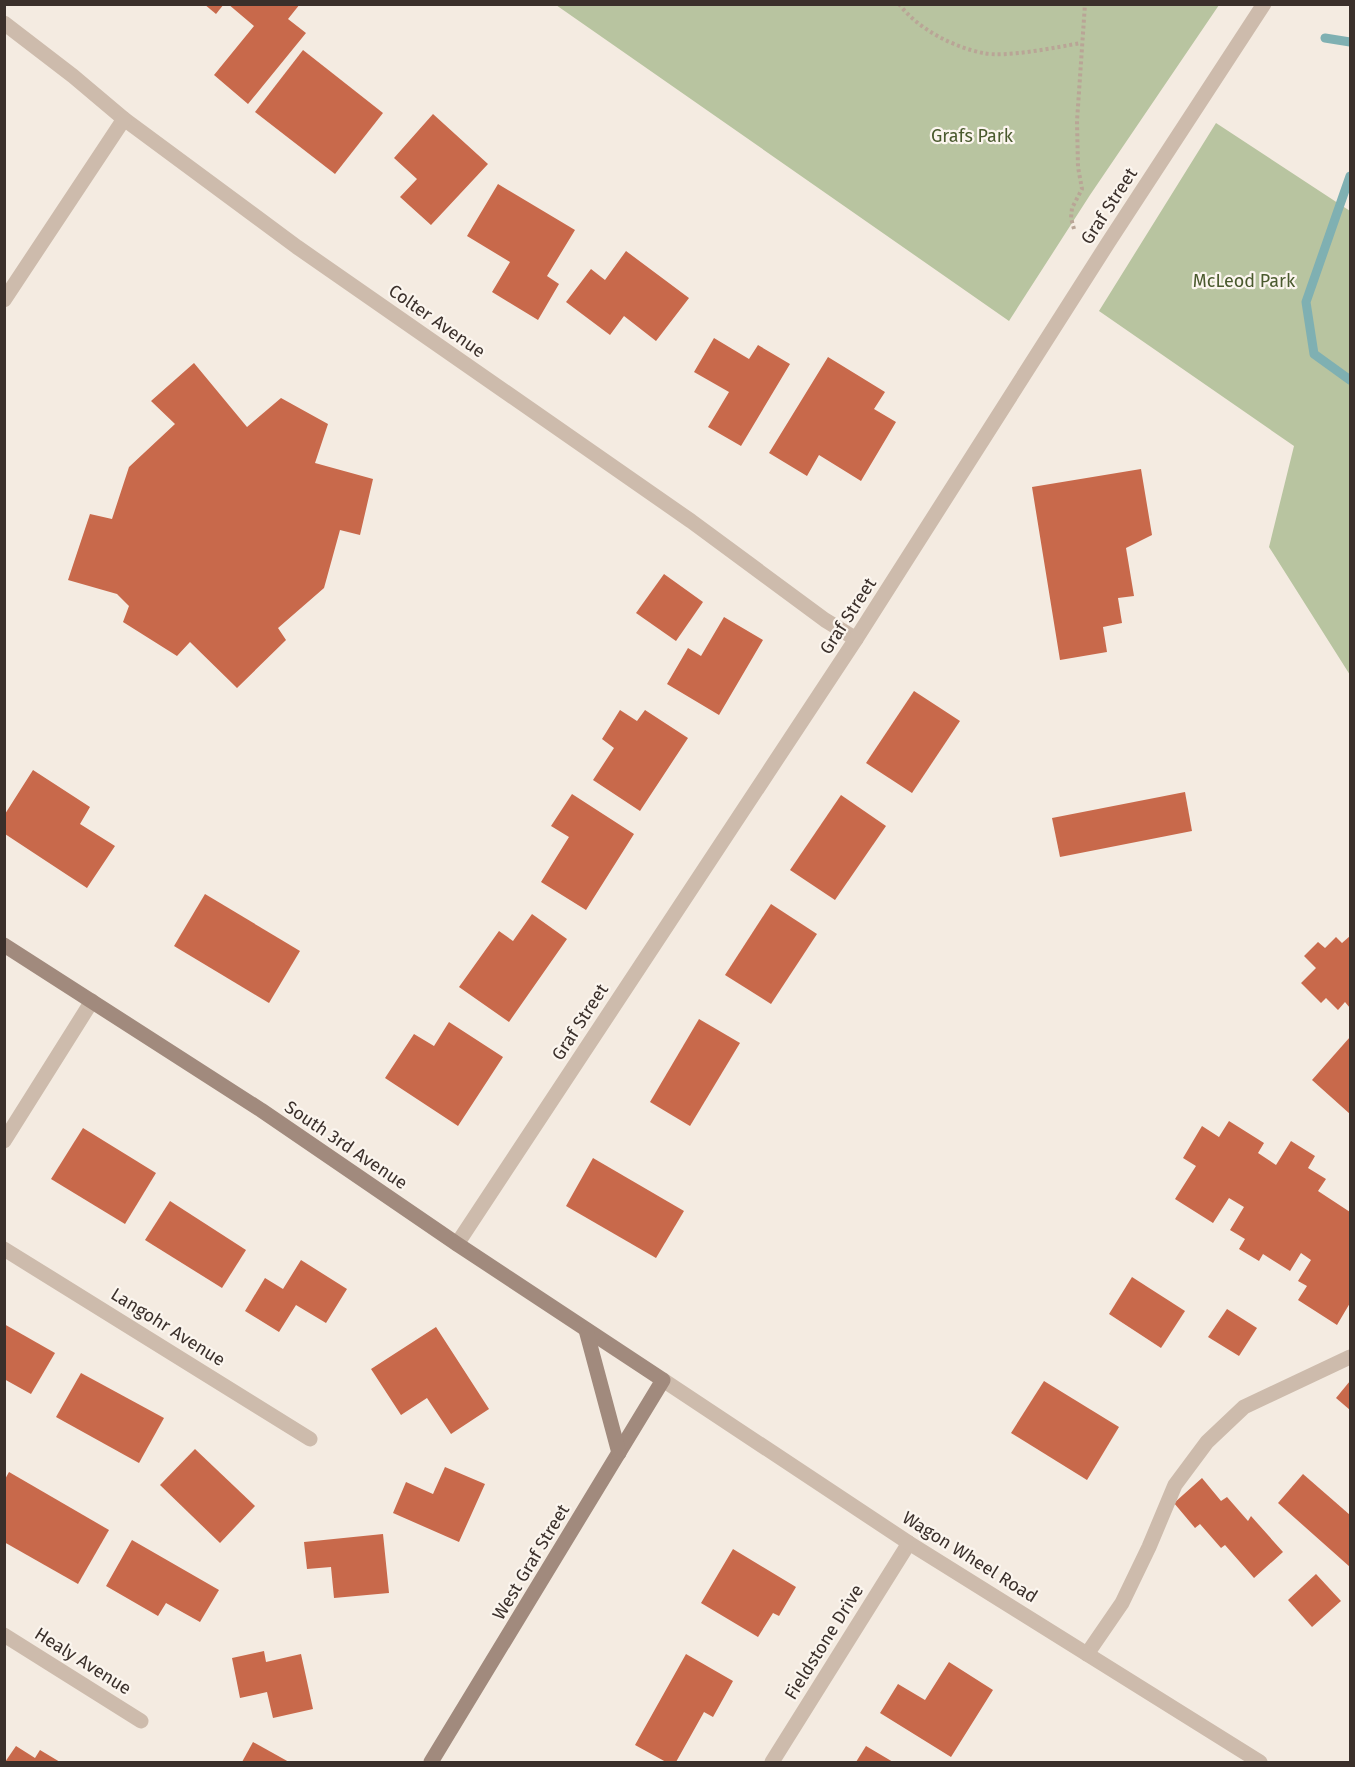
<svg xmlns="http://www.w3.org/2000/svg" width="1355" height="1767" font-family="'Fira Sans',sans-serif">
	<rect width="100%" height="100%" fill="#f4ebe1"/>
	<!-- green -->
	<g fill="#b8c4a0">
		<polygon points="556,5 1219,5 1090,195 1009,321"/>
		<polygon points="1216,123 1350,211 1350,675 1269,547 1294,446 1099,311"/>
	</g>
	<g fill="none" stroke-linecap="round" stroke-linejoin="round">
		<!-- stream -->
		<g stroke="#7fb0b2" stroke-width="9">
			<polyline points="1325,38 1350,42"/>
			<polyline points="1350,176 1306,302 1314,354 1350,380"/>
		</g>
	</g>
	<!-- building -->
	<g fill="#c8694b">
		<polygon points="204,4 224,4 216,14"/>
		<polygon points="228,4 300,4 288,19 306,33 248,104 214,75 254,26"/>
		<polygon points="303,50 383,113 335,174 255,112"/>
		<polygon points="433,114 488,164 431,225 400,197 417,179 394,158"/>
		<polygon points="498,184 575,230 547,276 559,284 538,320 492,292 510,262 467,236"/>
		<polygon points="626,251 689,298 656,341 624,316 610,335 566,302 591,269 605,280"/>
		<polygon points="714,338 749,359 758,345 790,364 741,446 708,427 729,392 694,372"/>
		<polygon points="828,357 885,392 874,409 896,422 861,481 819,455 807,476 769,453"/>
		<polygon points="194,363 247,427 281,398 328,424 315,463 373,479 360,535 340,530 324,588 278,628 286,640 237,688 190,642 177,656 123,622 129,606 117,594 68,580 90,514 112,519 129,467 175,424 151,401"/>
		<polygon points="1141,469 1152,535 1126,548 1134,596 1118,598 1122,623 1103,627 1107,652 1060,660 1032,487"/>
		<polygon points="664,574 703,602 676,641 636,613"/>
		<polygon points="724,617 763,640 719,715 667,684 688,648 701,656"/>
		<polygon points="914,691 960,721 912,793 866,763"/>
		<polygon points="620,710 637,721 645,710 688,738 640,811 593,780 614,748 602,739"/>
		<polygon points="33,770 90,807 80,824 115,846 87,888 5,834 5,814"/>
		<polygon points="1185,792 1192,831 1060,857 1052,818"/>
		<polygon points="572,794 634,834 586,910 541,882 569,837 551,826"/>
		<polygon points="841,795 886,826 835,900 790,870"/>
		<polygon points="205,894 300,951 269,1003 174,946"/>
		<polygon points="771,904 817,934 771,1004 725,975"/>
		<polygon points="532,914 567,939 509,1022 459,987 499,931 513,941"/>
		<polygon points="1350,936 1350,1008 1345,1002 1338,1010 1326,998 1321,1003 1301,983 1316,968 1304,956 1318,942 1325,948 1336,937 1342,943"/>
		<polygon points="699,1019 740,1043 690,1126 650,1102"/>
		<polygon points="449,1022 503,1057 458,1126 385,1078 414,1034 434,1046"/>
		<polygon points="1350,1037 1350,1114 1312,1080"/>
		<polygon points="1229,1121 1264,1143 1258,1153 1276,1165 1291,1141 1315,1156 1308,1168 1326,1179 1318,1191 1350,1212 1350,1303 1337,1325 1298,1300 1307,1286 1298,1281 1311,1260 1301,1253 1290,1271 1263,1254 1259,1261 1239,1249 1245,1239 1230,1230 1244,1207 1229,1198 1213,1223 1175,1199 1196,1166 1183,1158 1202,1126 1219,1137"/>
		<polygon points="83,1128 156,1173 125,1224 51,1179"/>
		<polygon points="593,1158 684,1211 656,1258 566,1206"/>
		<polygon points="170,1201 246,1250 222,1288 145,1240"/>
		<polygon points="301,1260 347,1289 326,1323 296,1305 279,1332 245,1311 265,1278 283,1289"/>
		<polygon points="1132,1277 1185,1311 1161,1348 1109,1314"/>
		<polygon points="1227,1309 1257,1328 1239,1356 1208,1337"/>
		<polygon points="4,1324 55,1353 31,1394 4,1379"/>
		<polygon points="436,1327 489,1409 451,1434 427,1398 401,1415 371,1369"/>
		<polygon points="81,1373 164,1418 139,1463 56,1417"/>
		<polygon points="1044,1381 1119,1427 1087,1480 1011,1433"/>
		<polygon points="1350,1381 1350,1410 1336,1398"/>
		<polygon points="195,1449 255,1506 220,1543 160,1485"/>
		<polygon points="445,1467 485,1484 459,1542 393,1513 406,1482 433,1494"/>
		<polygon points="9,1472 109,1530 78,1584 4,1542 4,1481"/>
		<polygon points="1303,1474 1350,1515 1350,1567 1278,1503"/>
		<polygon points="1202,1478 1221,1501 1227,1497 1248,1521 1251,1516 1283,1552 1254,1578 1225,1545 1221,1548 1200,1524 1195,1528 1174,1503"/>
		<polygon points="383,1534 389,1593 334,1598 331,1567 307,1569 304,1542"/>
		<polygon points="132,1540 219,1590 200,1622 166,1603 158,1616 106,1586"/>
		<polygon points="733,1549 796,1587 779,1616 773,1613 758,1637 701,1603"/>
		<polygon points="1316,1574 1341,1601 1312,1627 1288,1600"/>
		<polygon points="264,1651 266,1662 301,1654 313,1709 273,1718 267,1692 240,1698 232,1658"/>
		<polygon points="686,1654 733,1681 713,1717 704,1712 676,1762 666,1762 635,1745"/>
		<polygon points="949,1662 993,1690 951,1757 880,1713 898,1684 925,1700"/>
		<polygon points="253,1742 289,1762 242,1762"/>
		<polygon points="16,1746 35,1758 40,1750 60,1762 5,1762"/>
		<polygon points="866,1746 893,1762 856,1762"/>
	</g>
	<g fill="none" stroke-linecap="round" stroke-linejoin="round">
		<!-- path -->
		<g stroke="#b9a596" stroke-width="4" stroke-dasharray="3 3" stroke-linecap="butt">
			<path d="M899,4C918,29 953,47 983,53C1005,58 1058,47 1081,43"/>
			<polyline points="1074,229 1071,218 1072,208 1082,189 1078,167 1077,121 1085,4"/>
		</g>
		<!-- service -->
		<polyline stroke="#cdbbac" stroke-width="15" points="1087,1654 1122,1603 1149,1547 1175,1485 1207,1442 1244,1407 1350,1357"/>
		<!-- minor -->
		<g stroke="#cdbbac" stroke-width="15">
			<polyline points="4,23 73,76 124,119 297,247 691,521 825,620 856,639"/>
			<polyline points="4,300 124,119"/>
			<polyline points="4,1141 92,1001"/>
			<polyline points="457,1244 856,639 1108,243 1264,4"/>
			<polyline points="4,1249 310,1439"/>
			<polyline points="4,1635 141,1721"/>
			<polyline points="772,1762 909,1543"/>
		</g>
		<!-- tertiary -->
		<polyline stroke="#cdbbac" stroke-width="15" points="663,1380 909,1543 1260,1762"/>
		<!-- secondary -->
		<g stroke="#a18a7d" stroke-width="15">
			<polyline points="4,945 261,1110 457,1244 663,1380 431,1762"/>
			<polyline points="586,1330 619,1453"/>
		</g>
	</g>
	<g text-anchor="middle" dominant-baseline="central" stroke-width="4.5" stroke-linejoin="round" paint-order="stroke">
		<!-- park labels -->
		<g font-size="18" fill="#4a5a2e" stroke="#fbf5ee">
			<text x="972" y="136">Grafs Park</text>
			<text x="1244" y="281">McLeod Park</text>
		</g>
		<!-- street labels -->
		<g font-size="18" fill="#3b302b" stroke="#fbf5ee">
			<text transform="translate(1109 206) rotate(-57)">Graf Street</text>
			<text transform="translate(437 321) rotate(35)">Colter Avenue</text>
			<text transform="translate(848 616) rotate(-57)">Graf Street</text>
			<text transform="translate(580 1022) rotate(-57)">Graf Street</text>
			<text transform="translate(346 1145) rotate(34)">South 3rd Avenue</text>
			<text transform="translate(168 1327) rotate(32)">Langohr Avenue</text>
			<text transform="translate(970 1557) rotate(32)">Wagon Wheel Road</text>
			<text transform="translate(531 1562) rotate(-59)">West Graf Street</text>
			<text transform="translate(824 1642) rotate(-58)">Fieldstone Drive</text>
			<text transform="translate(83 1661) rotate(32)">Healy Avenue</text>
		</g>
	</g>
	<!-- border -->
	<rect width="1355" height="1767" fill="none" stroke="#3b302b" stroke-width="12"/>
</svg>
